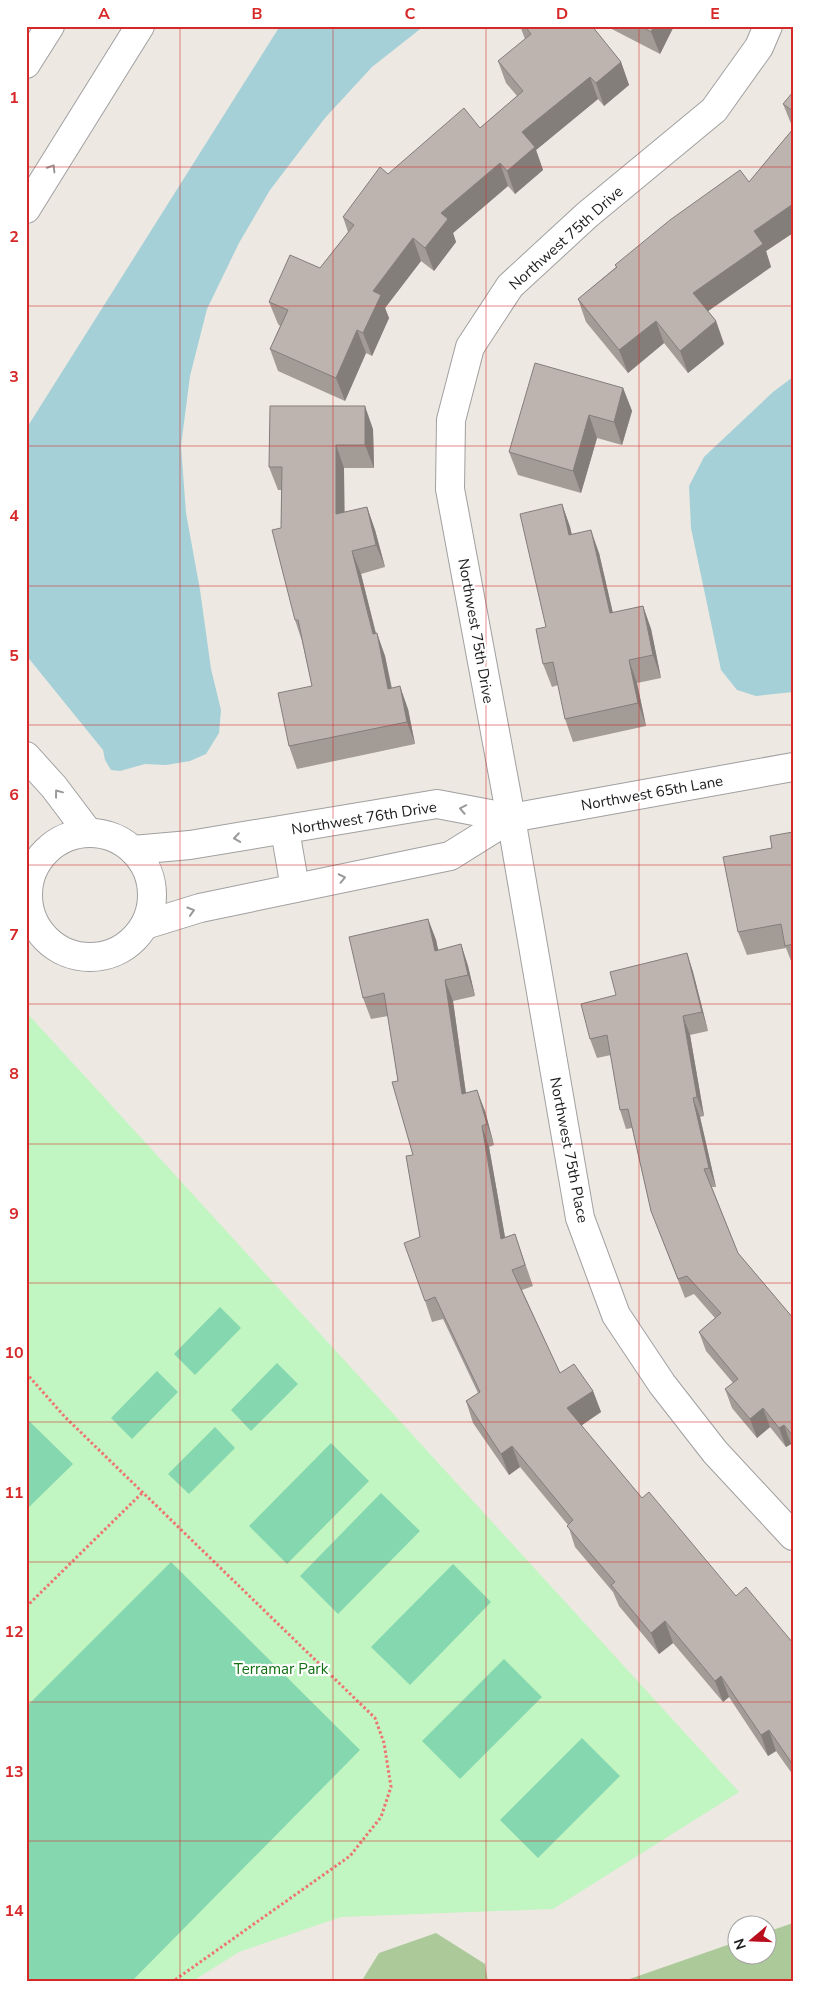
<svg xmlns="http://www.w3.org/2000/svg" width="819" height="2008" font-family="'Nunito Sans',sans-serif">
	<rect width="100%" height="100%" fill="#ede8e2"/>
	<!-- forest -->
	<g fill="#acc99a">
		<polygon points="793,1923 793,1982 621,1982 736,1942 736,1956 766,1956 767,1932"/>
		<polygon points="436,1933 485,1964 488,1982 361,1982 379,1953"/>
	</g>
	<!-- park -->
	<polygon fill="#c1f5c1" points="26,1012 739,1792 553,1909 341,1917 239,1952 191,1982 26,1982"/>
	<!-- pitch -->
	<g fill="#85d7b0">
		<polygon points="220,1307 241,1328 195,1375 174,1354"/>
		<polygon points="277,1363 298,1384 251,1431 231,1410"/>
		<polygon points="157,1371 178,1392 132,1439 111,1418"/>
		<polygon points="26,1418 73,1464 26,1510"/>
		<polygon points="215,1427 235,1448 189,1494 168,1474"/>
		<polygon points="331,1443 369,1481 287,1564 249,1526"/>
		<polygon points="381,1493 420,1531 338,1614 300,1576"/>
		<polygon points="171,1562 360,1750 131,1982 26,1982 26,1707"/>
		<polygon points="453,1564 491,1602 410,1685 371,1647"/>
		<polygon points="504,1659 542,1697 460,1779 422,1741"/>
		<polygon points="582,1738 620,1776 538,1858 500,1820"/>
	</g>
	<!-- water -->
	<g fill="#a5d0d7">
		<polygon points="280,26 424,26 372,67 325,118 270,190 239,243 207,309 190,376 181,446 186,513 200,590 211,669 221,710 219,733 206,754 190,761 166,765 145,764 120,771 111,770 105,760 103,750 26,655 26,429"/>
		<polygon points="793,377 793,692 756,696 737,690 721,670 691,528 689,486 704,457 773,392"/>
	</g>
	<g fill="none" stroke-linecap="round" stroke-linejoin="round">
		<defs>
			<g id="minor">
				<polyline points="768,26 759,47 714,110 587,215 510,286 470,347 451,420 450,489 511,818 580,1218 616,1315 662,1384 715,1452 793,1536"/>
				<polyline points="26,756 54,787 88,832"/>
				<polyline points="285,830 295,888"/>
				<circle cx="90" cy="895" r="62"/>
				<polyline points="133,850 190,845 437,804 511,818 793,767"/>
				<polyline points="145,925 200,908 450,856 511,818"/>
			</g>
			<g id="tertiary">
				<polyline points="26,64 50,26"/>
				<polyline points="26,209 140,26"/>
			</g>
		</defs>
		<!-- minor casing -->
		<use href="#minor" stroke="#a0a0a0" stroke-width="30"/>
		<!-- tertiary casing -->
		<use href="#tertiary" stroke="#a0a0a0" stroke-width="30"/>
		<!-- path -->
		<g stroke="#ef7371" stroke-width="3" stroke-dasharray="2.5 2.5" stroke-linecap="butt">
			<polyline points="26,1373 65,1417 375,1718 384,1743 391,1787 381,1817 350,1856 172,1982"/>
			<polyline points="26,1607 142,1493"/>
		</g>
		<!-- minor -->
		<use href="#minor" stroke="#fff" stroke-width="28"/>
		<!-- tertiary -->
		<use href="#tertiary" stroke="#fff" stroke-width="28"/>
	</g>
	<!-- wall -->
	<g fill="#a39b96">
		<polygon points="520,26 592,26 621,62 629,85 604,106 598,99 536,150 543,170 515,194 508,186 453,233 456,242 434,271 421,261 385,308 389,318 372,356 366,353 345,401 278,371 270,349 280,326 278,324 269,302 320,268 348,232 343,217 388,174 480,128 517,96 506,83 498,61 525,39"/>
		<polygon points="606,26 674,26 660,54"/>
		<polygon points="793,92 793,127 792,126 783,104"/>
		<polygon points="793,129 793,233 766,251 771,267 708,311 716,321 724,344 688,373 664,343 628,373 586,322 578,299 616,267 615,265 749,182"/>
		<polygon points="623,388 632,411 622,445 597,438 581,493 518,475 509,452"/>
		<polygon points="373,429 374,468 344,468 344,512 367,507 375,530 385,567 361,574 376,633 385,656 392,688 408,709 415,744 297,769 289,746 312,686 302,641 295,620 281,528 281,490 278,490 269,467"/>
		<polygon points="562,504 570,527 572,535 599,553 613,613 643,606 651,629 661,678 637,683 646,726 573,742 565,719 558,685 552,687 543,664 546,627"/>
		<polygon points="793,832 793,966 786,948 747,955 738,932 772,848"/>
		<polygon points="428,919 436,940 438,950 461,944 468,966 475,996 453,1001 466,1093 485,1111 494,1145 489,1147 505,1237 515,1234 533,1286 522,1290 560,1373 593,1391 601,1412 581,1425 642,1498 736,1596 793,1643 793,1775 776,1751 768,1756 729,1697 723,1702 673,1643 659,1654 619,1606 613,1592 575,1547 568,1525 520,1467 509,1475 473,1423 466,1401 478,1393 443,1319 432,1322 425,1301 420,1237 413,1155 398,1081 388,1016 371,1019 363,998"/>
		<polygon points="687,953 693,972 708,1031 690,1035 704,1116 700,1117 716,1187 712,1187 738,1253 793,1318 793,1446 791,1444 786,1447 770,1427 757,1438 732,1408 725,1389 733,1383 706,1351 699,1332 715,1318 694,1294 685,1298 651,1211 632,1128 626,1129 620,1110 611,1055 597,1058 590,1039 616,995"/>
	</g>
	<!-- shaded-wall -->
	<g fill="#847e7a">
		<polygon points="654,26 674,26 660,54 651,32"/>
		<polygon points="621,62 629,85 604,106 596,83"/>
		<polygon points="590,77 598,99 536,150 543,170 515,194 507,171 522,132"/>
		<polygon points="500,163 508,186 453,233 456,242 434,271 425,248 441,213"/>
		<polygon points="793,204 793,233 766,251 771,267 701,316 693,293 754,231"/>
		<polygon points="413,238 421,261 385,308 389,318 372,356 363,333 373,291"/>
		<polygon points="656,321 664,343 628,373 619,350"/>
		<polygon points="716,321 724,344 688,373 680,351"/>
		<polygon points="357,330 366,353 345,401 336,378"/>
		<polygon points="623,388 632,411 622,445 614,422"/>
		<polygon points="365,406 373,429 374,468 365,445"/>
		<polygon points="589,415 597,438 581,493 573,471"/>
		<polygon points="336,445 344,468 345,537 336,514"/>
		<polygon points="562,504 570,527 577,558 569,535"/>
		<polygon points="367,507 375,530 385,567 376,545"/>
		<polygon points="591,530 599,553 618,636 610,613"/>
		<polygon points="352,551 361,574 381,655 377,633 385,656 396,712 388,689"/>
		<polygon points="643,606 651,629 661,678 653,655"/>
		<polygon points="629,660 637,683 646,726 638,703"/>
		<polygon points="400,686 408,709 415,744 407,722"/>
		<polygon points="428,919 436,940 443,972 435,951"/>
		<polygon points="461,944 468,966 475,996 468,975"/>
		<polygon points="687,953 693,972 708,1031 702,1012"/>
		<polygon points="445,980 453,1001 469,1116 462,1094"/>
		<polygon points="683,1016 690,1035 704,1116 697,1097"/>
		<polygon points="477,1090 485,1111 494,1145 487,1124"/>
		<polygon points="693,1098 700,1117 716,1187 709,1168"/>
		<polygon points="482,1126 489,1147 509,1260 501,1239"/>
		<polygon points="593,1391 601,1412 575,1430 567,1408"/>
		<polygon points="763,1408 770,1427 757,1438 750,1419"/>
		<polygon points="784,1425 791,1444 786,1447 779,1428"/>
		<polygon points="512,1446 520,1467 509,1475 501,1454"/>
		<polygon points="665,1621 673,1643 659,1654 651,1633"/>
		<polygon points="721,1676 729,1697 723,1702 715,1681"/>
		<polygon points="769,1730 776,1751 768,1756 761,1735"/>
	</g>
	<!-- building -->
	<g fill="#bdb4af" stroke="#847e7a">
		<polygon points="525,26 592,26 621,62 596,83 590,77 522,132 535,147 507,171 500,163 441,213 448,219 425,248 413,238 373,291 381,295 363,333 357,330 336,378 270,349 288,310 269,302 290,255 320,268 354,225 343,217 380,167 388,174 464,108 480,128 523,91 498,61 531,34"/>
		<polygon points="641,26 654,26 651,32"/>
		<polygon points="793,92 793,111 783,104"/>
		<polygon points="793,129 793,204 754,231 763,244 693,293 716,321 680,351 656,321 619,350 578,299 617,267 615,265 670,220 740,170 749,182"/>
		<polygon points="535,363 623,388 614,422 589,415 573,471 509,452"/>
		<polygon points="270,406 365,406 365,445 336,445 336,514 367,507 376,545 352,551 373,634 377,633 388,689 400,686 407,722 289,746 278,693 312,686 298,620 295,620 272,530 281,528 282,467 269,467"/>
		<polygon points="562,504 569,535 591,530 610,613 643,606 653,655 629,660 638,703 565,719 553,662 543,664 536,629 546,627 520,514"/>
		<polygon points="793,832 793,944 785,946 781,924 738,932 723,857 772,848 770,836"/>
		<polygon points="428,919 435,951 461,944 468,975 445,980 462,1094 477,1090 487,1124 482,1126 501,1239 515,1234 525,1265 512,1270 560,1373 574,1364 593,1391 567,1408 642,1498 649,1492 736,1596 746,1587 793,1643 793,1765 769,1730 761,1735 721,1676 715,1681 665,1621 651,1633 611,1585 615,1582 567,1526 573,1520 512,1446 501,1454 466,1401 480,1392 435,1297 425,1301 404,1243 420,1237 406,1156 413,1155 392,1082 398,1081 384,993 363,998 349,937"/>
		<polygon points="687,953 702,1012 683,1016 697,1097 693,1098 709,1168 704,1169 738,1253 793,1318 793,1436 784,1425 779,1428 763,1408 750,1419 725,1389 738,1379 699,1332 721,1313 687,1276 678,1279 651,1211 628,1109 620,1110 607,1035 590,1039 581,1004 616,995 610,972"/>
	</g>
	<!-- one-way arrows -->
	<defs><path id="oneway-chevron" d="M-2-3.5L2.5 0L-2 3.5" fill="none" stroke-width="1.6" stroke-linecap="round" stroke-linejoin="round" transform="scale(1.25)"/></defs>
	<g stroke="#999">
		<use href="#oneway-chevron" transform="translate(52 168) rotate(-58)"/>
		<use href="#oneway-chevron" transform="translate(58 793) rotate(-127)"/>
		<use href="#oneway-chevron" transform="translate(463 809) rotate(-169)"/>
		<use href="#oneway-chevron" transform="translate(237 838) rotate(171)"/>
		<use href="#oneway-chevron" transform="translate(342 878) rotate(-12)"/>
		<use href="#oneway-chevron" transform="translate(191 911) rotate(-17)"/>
	</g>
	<!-- grid -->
	<path fill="none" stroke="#d62828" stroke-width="1" stroke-opacity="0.55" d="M180,26V1982M333,26V1982M486,26V1982M639,26V1982M26,167H793M26,306H793M26,446H793M26,586H793M26,725H793M26,865H793M26,1004H793M26,1144H793M26,1283H793M26,1422H793M26,1562H793M26,1702H793M26,1841H793"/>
	<g text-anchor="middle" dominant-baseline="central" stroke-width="4.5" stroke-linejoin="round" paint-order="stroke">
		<!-- street labels -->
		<g font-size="15" fill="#1c1c1c" stroke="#fff">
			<text transform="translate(566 238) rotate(-42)">Northwest 75th Drive</text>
			<text transform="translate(476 631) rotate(80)">Northwest 75th Drive</text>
			<text transform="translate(652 793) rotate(-10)">Northwest 65th Lane</text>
			<text transform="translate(364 818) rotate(-9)">Northwest 76th Drive</text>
			<text transform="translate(569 1150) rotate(79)">Northwest 75th Place</text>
		</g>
		<!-- park labels -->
		<g font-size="15" fill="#137113" stroke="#fff">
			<text x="281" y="1669">Terramar Park</text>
		</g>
	</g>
	<!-- border -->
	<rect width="819" height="2008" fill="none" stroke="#ffffff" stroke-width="55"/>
	<!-- north arrow -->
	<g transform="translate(752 1940) rotate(251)"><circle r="24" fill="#ffffff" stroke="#a4a4a4"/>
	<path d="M0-4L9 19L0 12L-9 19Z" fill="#b90e1d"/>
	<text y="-8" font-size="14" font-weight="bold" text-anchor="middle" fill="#1c1c1c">N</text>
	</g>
	<rect x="28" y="28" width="764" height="1952" fill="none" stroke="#d62828" stroke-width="2"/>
	<g font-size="16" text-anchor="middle" font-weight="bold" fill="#d62828">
		<text x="104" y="19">A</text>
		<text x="257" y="19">B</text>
		<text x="410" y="19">C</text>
		<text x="562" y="19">D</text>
		<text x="715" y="19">E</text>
		<text x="14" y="103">1</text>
		<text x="14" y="242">2</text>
		<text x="14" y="382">3</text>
		<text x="14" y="521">4</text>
		<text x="14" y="661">5</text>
		<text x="14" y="800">6</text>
		<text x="14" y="940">7</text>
		<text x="14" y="1079">8</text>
		<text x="14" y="1219">9</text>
		<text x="14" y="1358">10</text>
		<text x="14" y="1498">11</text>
		<text x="14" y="1637">12</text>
		<text x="14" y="1777">13</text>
		<text x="14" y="1916">14</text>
	</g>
</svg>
